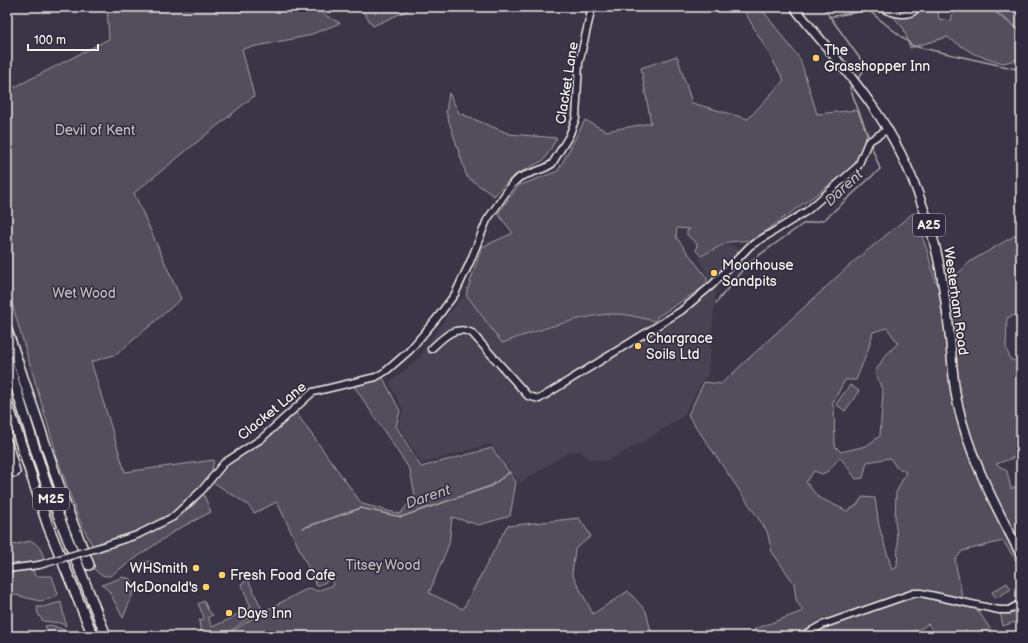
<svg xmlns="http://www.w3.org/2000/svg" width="1028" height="643" font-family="'Balsamiq Sans',sans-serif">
	<rect width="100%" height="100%" fill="#3b3647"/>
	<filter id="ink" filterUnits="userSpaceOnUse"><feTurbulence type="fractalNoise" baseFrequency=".025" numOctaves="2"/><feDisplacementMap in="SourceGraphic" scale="8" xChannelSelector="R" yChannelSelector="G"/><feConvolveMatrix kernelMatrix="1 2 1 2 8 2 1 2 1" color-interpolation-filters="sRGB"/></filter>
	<g filter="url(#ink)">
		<!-- built -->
		<polygon fill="#484352" points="727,244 752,252 716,287 708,376 703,379 684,416 641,443 606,461 590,459 581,452 571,451 520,483 491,444 422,463 398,426 403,410 389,383 419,358 448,314 466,294 502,343 524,335 587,318 616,314 656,321 712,282 698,258"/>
		<!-- green -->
		<g fill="#534e5c" stroke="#a4a0a2" fill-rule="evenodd">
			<polygon points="107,7 310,7 340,23 307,36 242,49 254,96 134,193 181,299 117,354 91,362 125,472 214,460 210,479 217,471 294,410 362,504 400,514 415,495 410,470 354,386 380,372 400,411 396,426 421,467 492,448 516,482 510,516 479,525 452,517 449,544 429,593 463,609 507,526 579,518 591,536 575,549 572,574 593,614 628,591 646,611 652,636 225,636 268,609 305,590 310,588 317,591 334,585 332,579 317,586 277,502 254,513 248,505 210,480 163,523 97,548 92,545 78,517 60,466 7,287 7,91 109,39"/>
			<polygon points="360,7 415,7 373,26"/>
			<path d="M742,7H760L800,59L817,114L857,110L867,133L857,165L753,240L728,242L701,256L696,251L697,244L687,235V231L690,229L677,228L676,237L707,278V285L657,317L656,321C643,319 629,314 616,314C588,313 529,333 502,343L466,294L482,247L513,233L498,214L518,186L558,171L585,120L606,131L651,123L641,68L677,56L692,103L748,119L784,80Z"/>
			<polygon points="885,7 937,7 939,19 951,21 954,7 988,7 1021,32 1021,59 1003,63 974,54 947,37 910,48 904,29"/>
			<polygon points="990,7 1021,7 1021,30 1019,29"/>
			<polygon points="449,93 459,113 510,134 557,138 544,160 512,177 494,196 467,177 446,112"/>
			<path d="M913,213L927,250L935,281L945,286L971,261L1021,232V322L1019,323L1015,315L1007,318L1006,347L1010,359L1021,363V455L996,464L1007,471L1011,489L1021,484V568L1003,541L962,551L955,560L962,596L979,612L995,636H937L928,624L922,628L902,635L755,636V629L803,611L796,600L794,583L772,552L767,531L688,415L704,382L721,384L852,263ZM887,328L898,343L885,356L875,372L883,392L880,436L866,446L841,452L835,446L834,407L832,404L845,380H856L868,350L873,332ZM840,457L856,479L863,478L867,462L890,458L896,467L906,472L896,493L895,519L898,546L897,567L892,570L879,526L875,498L862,497L857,505L847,511L818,497L806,482L814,471L822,474L828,471Z"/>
			<polygon points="850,385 859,391 845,411 836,404"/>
			<path d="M203,493L211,512L176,530L110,576C96,577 92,566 87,555L140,537L194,505Z"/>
			<path d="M31,541C40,545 41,551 45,560L25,564L7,566V546Z"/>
			<polygon points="144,561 152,562 153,565 141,571 136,566"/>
			<polygon points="29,570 33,570 35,576 52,576 58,594 54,598 40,601 7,593 7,572"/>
			<polygon points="123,577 131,579 135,588 123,618 109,591 102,585"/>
			<polygon points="248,580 262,609 223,636 201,636 199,620 202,621 204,617 198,604 204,601 208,610 213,615 208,617 212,627 232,618 232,617 251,607 241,584"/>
			<polygon points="1007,583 1011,589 996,598 992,592"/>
			<polygon points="61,602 66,626 60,623 43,621 38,614 37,607 43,607"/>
			<polygon points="1021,608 1021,620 1003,626 1000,612 1011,613"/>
			<polygon points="51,625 64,630 69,636 50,636 45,626"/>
		</g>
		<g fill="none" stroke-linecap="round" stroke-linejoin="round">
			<!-- stream -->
			<g stroke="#aaa6a7" stroke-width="1.5">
				<polyline points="823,7 866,67 857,80"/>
				<polyline points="829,17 868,10 913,46 1021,70"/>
				<polyline points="853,84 850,88 869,138"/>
				<polyline points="716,303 748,263 803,224 824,220 880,169 870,142"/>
				<polyline points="303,528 361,508 401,517 491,486 510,472"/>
			</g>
			<defs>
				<g id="minor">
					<path d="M880,7C890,13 910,19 918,7"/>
					<path d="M431,349C443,338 455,324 472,333L528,396L539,399L681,311L712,285L750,246L807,211L858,166L868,142L888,129"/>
					<polyline points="97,548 137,535 173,517 202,490 224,463 261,439 313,392 376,377 386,371 409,351 437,318 455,294 470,262 487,220 512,184 520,177 545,168 552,164 569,136 576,118 579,63 592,7"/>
					<polyline points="7,569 39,565"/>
					<polyline points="802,636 822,625 914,593 921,593 999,610 1009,610 1021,603"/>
				</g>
				<path id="major" d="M794,7C820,40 849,72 873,107C895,138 911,172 923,207C938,246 944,288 949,329C952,353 952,377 957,401C969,457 995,505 1021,555"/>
				<g id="highway">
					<polyline points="7,330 66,506 89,565"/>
					<polyline points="7,359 46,484 106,636"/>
					<polyline points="7,402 48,526 93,636"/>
					<polyline points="7,443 15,472"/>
				</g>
			</defs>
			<!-- minor casing -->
			<use href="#minor" stroke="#f4f1e8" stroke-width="9"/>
			<!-- major casing -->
			<use href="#major" stroke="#f4f1e8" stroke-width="11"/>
			<!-- highway casing -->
			<use href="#highway" stroke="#f4f1e8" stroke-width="12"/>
			<!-- minor -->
			<use href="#minor" stroke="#2f2a3d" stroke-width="6"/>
			<!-- major -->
			<use href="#major" stroke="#2f2a3d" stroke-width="8"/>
			<!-- highway -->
			<use href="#highway" stroke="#2f2a3d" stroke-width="9"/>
			<defs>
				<polyline id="minor-bridge" points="39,565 97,548"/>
			</defs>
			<!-- minor-bridge casing -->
			<use href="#minor-bridge" stroke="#f4f1e8" stroke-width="9" stroke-linecap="butt"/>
			<!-- minor-bridge -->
			<use href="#minor-bridge" stroke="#2f2a3d" stroke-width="6"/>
		</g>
	</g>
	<!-- markers -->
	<g fill="#ffd166" stroke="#2f2a3d" stroke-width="1.5">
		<circle cx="816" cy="58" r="4"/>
		<circle cx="714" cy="273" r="4"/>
		<circle cx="638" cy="346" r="4"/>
		<circle cx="196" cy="568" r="4"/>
		<circle cx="222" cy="575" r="4"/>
		<circle cx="206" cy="587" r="4"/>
		<circle cx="229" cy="613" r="4"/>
	</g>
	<g text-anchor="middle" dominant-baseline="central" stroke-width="3" stroke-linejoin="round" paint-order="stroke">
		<!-- shield labels -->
		<g fill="#2f2a3d" stroke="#b9b5b5" stroke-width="1">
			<rect x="913" y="214" width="32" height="22" rx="3"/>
			<rect x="33" y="488" width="36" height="22" rx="3"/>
		</g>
		<g font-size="13" font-weight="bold" fill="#f4f1e8">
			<text x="929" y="225">A25</text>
			<text x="51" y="499">M25</text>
		</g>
		<!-- poi labels -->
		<g font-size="14" fill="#f4f1e8" stroke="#2f2a3d" text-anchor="start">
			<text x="824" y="50">The<tspan x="824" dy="16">Grasshopper Inn</tspan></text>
			<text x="722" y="265">Moorhouse<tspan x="722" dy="16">Sandpits</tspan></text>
			<text x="646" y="338">Chargrace<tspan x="646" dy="16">Soils Ltd</tspan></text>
			<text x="188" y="568" text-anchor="end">WHSmith</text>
			<text x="230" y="575">Fresh Food Cafe</text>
			<text x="198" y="587" text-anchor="end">McDonald's</text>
			<text x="237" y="613">Days Inn</text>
		</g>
		<!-- street labels -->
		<g font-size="14" fill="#f4f1e8" stroke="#2f2a3d">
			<text transform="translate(567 83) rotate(-81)">Clacket Lane</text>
			<text transform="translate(956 301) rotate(82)">Westerham Road</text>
			<text transform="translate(272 411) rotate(-39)">Clacket Lane</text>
		</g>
		<!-- park labels -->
		<g font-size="14" fill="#bcb8b7" stroke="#2f2a3d">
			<text x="95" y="130">Devil of Kent</text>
			<text x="84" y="293">Wet Wood</text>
			<text x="383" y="565">Titsey Wood</text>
		</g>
		<!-- water labels -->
		<g font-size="15" font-style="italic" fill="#b6b2b2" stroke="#2f2a3d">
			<text transform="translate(844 188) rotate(-43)">Darent</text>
			<text transform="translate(428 497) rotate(-19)">Darent</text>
		</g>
	</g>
	<!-- margin -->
	<rect width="1028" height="643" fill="none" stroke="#2f2a3d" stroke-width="24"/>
	<rect x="12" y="12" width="1004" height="619" fill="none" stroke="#f4f1e8" stroke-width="1.5" filter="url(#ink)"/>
	<!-- scale -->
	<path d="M28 44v6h70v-6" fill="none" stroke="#f4f1e8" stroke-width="2"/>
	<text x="34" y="44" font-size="12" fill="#f4f1e8" stroke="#2f2a3d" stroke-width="3" paint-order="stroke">100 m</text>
</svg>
